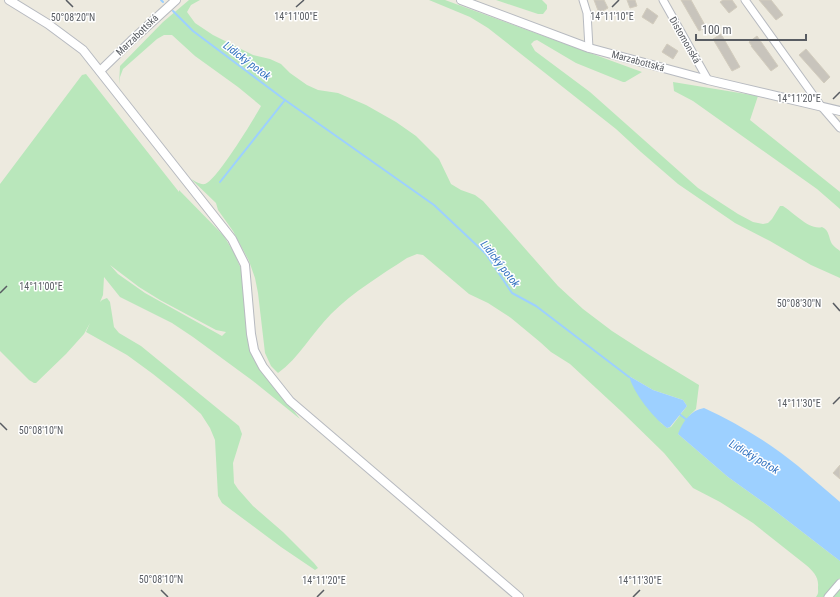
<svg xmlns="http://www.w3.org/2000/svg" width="840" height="597" font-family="'Roboto Condensed',sans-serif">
	<rect width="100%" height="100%" fill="#edeadf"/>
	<!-- green -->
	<g fill="#b9e7bb" fill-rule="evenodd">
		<path d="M189,0H200L191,5L187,12L195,23L213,35L253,55L270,59L281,64L290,73L307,85L318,90L338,93L366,105L396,122L416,136L439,159L451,184L461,190L475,195L483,201L558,286L583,309L612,331L643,351L699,385L696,409L690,415L678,434L728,477L770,507L840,561V578L836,581L840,586V597H816C819,593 818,592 818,587C819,577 813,571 806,565L753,523L720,502L693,488L664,453L622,412L570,364L551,352L540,342L511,318L488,303L469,294L423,255L417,254L407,258C381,275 353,292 331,314C312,333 299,358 278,373L271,366L265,353L258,293L255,278L249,261L233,231L218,210L216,203L191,179C195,181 200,185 205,184C216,181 254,119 261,106L238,87L195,56L172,35H164L157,39L123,69L120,77L119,85L120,66L163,22ZM629,376L653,390L683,400L687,406L671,427L667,428L661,423Z"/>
		<path d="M429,0H445L642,72L625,82H623L576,63L537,40L534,41L531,44L535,51L590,92L698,188L738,214L753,222L763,224L768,223L772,219L780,206H783C793,212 810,231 822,227C830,231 828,237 832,244C834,247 838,249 840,251V278L811,265L770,241L735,223L678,184L641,152L616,129L488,28L470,17Z"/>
		<polygon points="496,0 542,0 547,5 547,9 543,14 538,14"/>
		<path d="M86,74L179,192V190L224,236L234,253L247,282L257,362L300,419L253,381L193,337L172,323L120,297L104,277L103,295L100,302L102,300L107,298L110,302L114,327L119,333L141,346L239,426L242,434L233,463L234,483L238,489L253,506L283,532L314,563L318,568L315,570L281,547L222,503L218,496L215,440L210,428L201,414L183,398L153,374L127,355L86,332L90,323L84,334L66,354L36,383H34L29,380L0,351V184L82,75ZM110,265L139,287L160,300L216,330L226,332L222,336L145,293L118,274Z"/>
		<polygon points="673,82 758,96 750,120 840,192 840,209 817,189 693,101 674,91"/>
	</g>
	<!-- water -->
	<g fill="#9dd0ff">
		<path d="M629,376L653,390L683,400L687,406L670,427L667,428C653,417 634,394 629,376Z"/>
		<path d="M704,408C737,423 770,443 798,466C812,478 826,490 840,502V561L770,507L728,477L678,434C683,421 691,410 704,408Z"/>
	</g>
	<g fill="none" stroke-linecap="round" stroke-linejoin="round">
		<!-- stream -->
		<g stroke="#9dd0ff" stroke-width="2">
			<polyline points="161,0 163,2"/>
			<polyline points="173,11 193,31 285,100 434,205 486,254 512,293 536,306 629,377"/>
			<polyline points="220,182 285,100"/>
			<polyline points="678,413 687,420"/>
		</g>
	</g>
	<!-- building -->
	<g fill="#c8c4bc" stroke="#d2ccbd">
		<polygon points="594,0 604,0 608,8 599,13"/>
		<polygon points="627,0 635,0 637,6 630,8"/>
		<polygon points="681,0 691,0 706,27 699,31"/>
		<polygon points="723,0 732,0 737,7 729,13 720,2"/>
		<polygon points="759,0 771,0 783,15 776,20"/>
		<polygon points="647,8 658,16 653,24 642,17"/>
		<polygon points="721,34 740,67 732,71 713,39"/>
		<polygon points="757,36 778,66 771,71 751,46 752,46 749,42"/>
		<polygon points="667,44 678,51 673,59 662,52"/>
		<polygon points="806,49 830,77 824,83 799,55"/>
		<polygon points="840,465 840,479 833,473"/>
	</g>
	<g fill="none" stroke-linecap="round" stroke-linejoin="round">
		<defs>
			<g id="minor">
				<polyline points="583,0 587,13 589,48"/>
				<polyline points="663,0 708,80"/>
				<polyline points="745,0 821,106 840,128"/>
				<polyline points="828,597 840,583"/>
			</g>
			<g id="tertiary">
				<polyline points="9,0 48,24 83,50 232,239 245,265 251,334 254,350 263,367 290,401 519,597"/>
				<polyline points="461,0 589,48 708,80 840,111"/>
				<polyline points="100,71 131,41 176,0"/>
			</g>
		</defs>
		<!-- minor casing -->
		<use href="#minor" stroke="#b7bac0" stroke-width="9"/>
		<!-- tertiary casing -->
		<use href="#tertiary" stroke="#b7bac0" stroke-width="10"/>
		<!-- minor -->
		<use href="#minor" stroke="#fff" stroke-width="7"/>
		<!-- tertiary -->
		<use href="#tertiary" stroke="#fff" stroke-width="8"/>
	</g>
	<!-- ticks -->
	<path fill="none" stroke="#585c62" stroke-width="1.5" d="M66,0L73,7M296,7L304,0M612,7L619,0M833,99L840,92M0,293L7,286M833,303L840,311M833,404L840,397M0,423L7,430M161,590L168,597M317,597L324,590M633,597L640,590"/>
	<g text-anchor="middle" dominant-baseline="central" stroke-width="3" stroke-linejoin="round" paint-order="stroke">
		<!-- street labels -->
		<g font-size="10" fill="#585c62" stroke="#fff">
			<text transform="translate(137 35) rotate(-44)">Marzabottská</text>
			<text transform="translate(685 40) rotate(60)">Distomonská</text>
			<text transform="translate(638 61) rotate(15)">Marzabottská</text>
		</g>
		<!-- water labels -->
		<g font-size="11" font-style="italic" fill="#3574c1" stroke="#fff">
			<text transform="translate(247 61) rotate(37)">Lidický potok</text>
			<text transform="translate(500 264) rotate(52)">Lidický potok</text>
			<text transform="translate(754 457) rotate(31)">Lidický potok</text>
		</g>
	</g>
	<g font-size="10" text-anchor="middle" fill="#585c62" stroke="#fff" stroke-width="3" stroke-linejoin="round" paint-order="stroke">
		<text x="296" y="20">14°11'00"E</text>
		<text x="612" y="20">14°11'10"E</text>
		<text x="73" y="21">50°08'20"N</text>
		<text x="799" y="102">14°11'20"E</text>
		<text x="41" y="290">14°11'00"E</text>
		<text x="799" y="307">50°08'30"N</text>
		<text x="799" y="407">14°11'30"E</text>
		<text x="41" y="434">50°08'10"N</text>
		<text x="161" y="583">50°08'10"N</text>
		<text x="324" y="584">14°11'20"E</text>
		<text x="640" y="584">14°11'30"E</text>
	</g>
	<!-- scale -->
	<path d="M696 34v6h110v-6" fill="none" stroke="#585c62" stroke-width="2"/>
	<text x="702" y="34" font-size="12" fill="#585c62" stroke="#ffffff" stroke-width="3" paint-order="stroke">100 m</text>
</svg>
